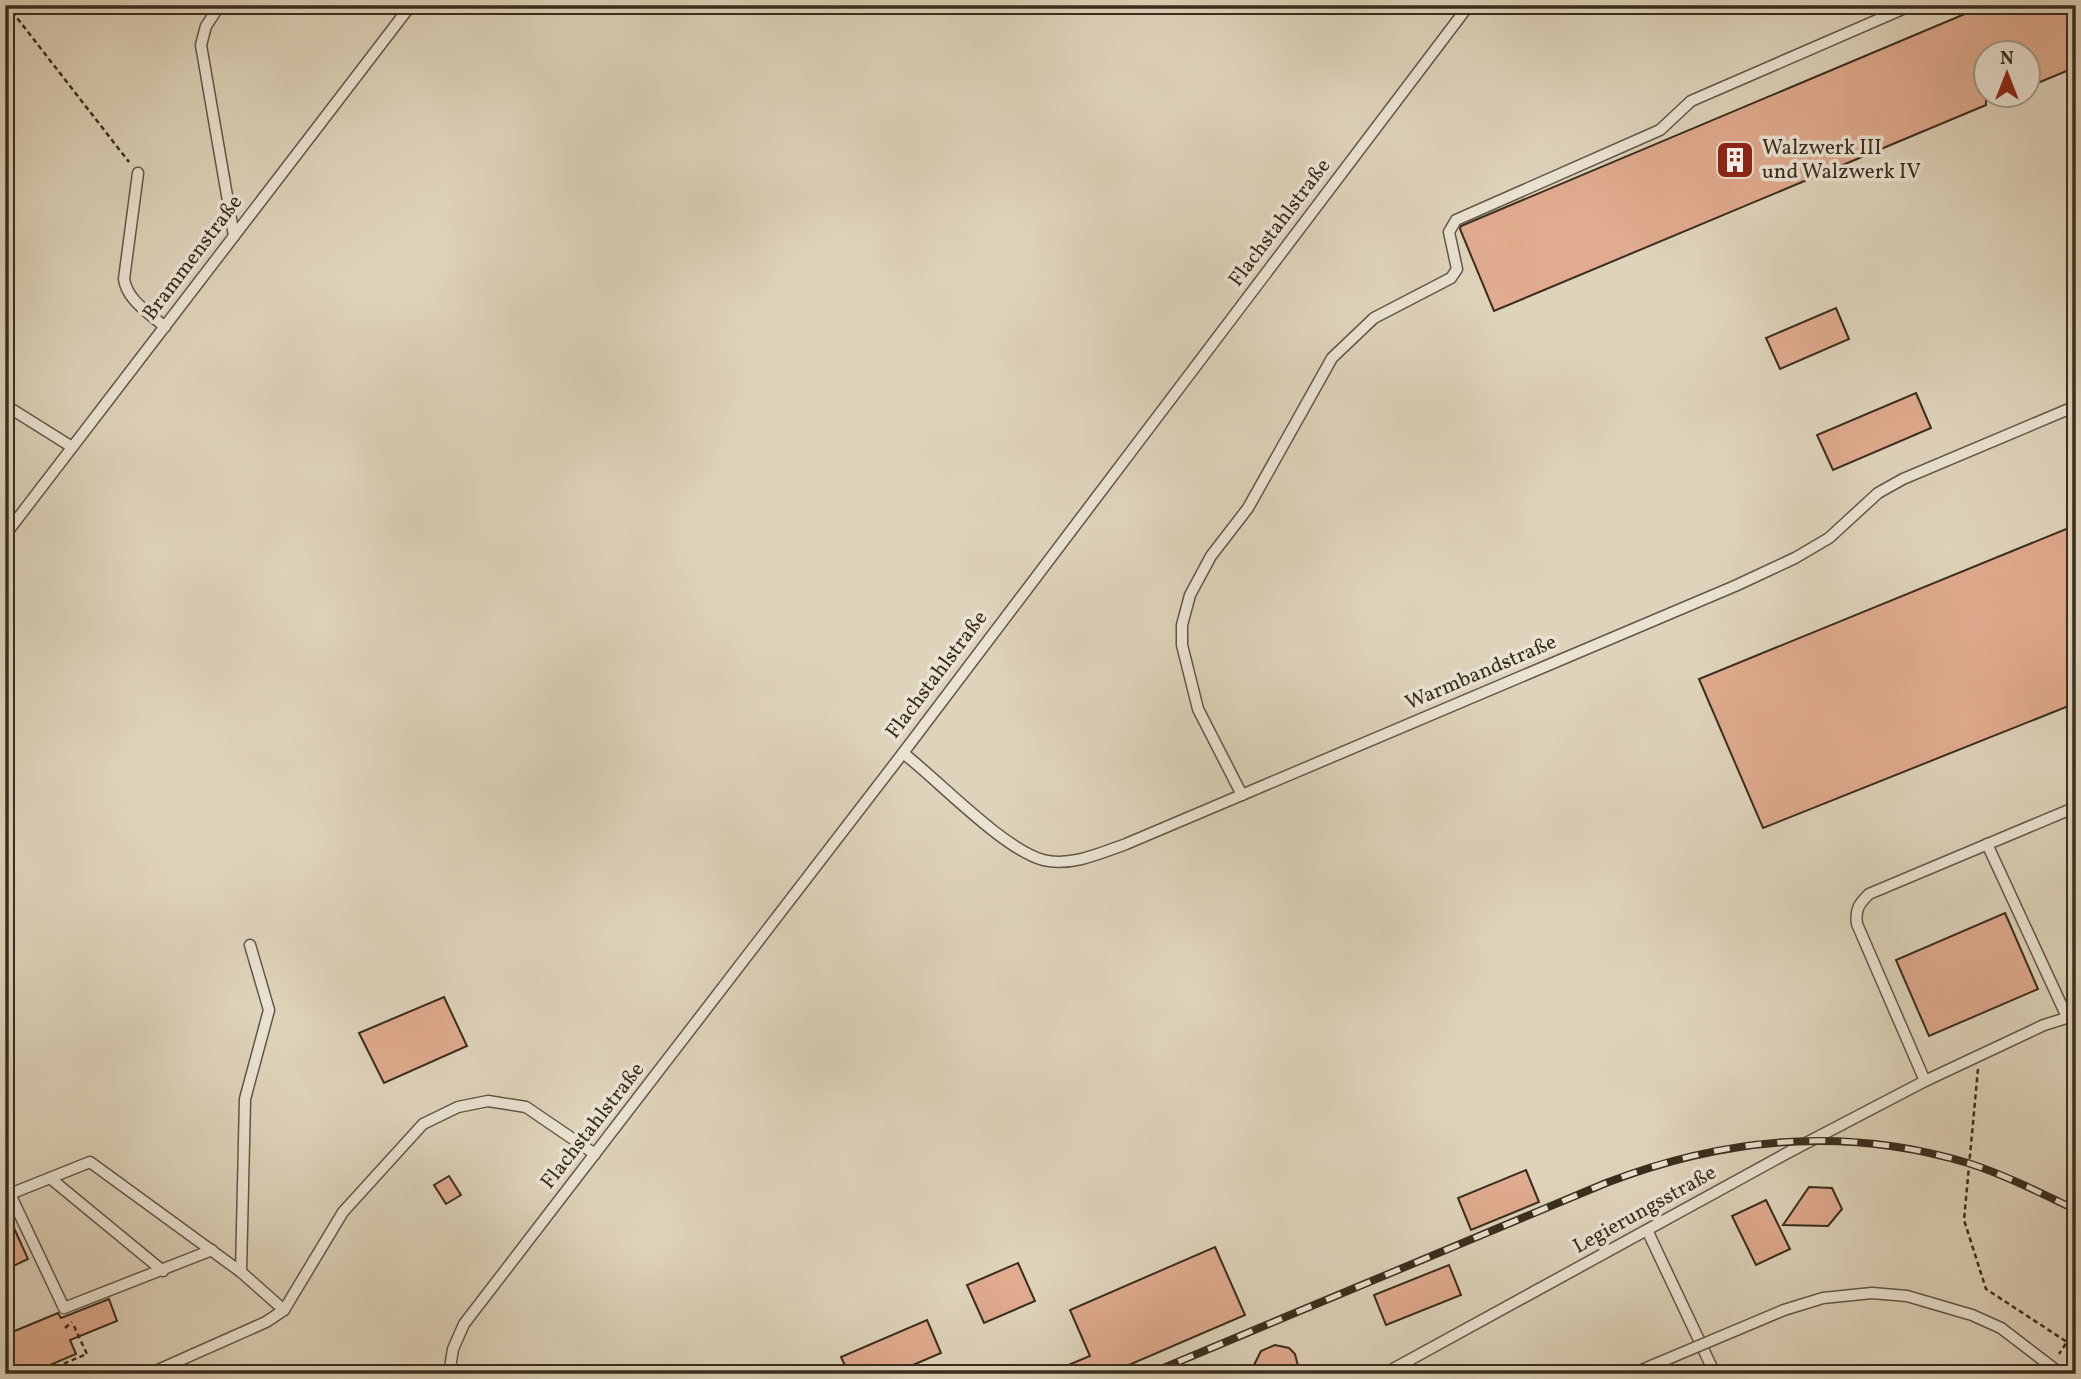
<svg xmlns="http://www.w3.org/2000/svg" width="2081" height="1379" font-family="Vollkorn,serif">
	<rect width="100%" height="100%" fill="#dfd4bb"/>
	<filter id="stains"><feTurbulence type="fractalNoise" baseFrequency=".00286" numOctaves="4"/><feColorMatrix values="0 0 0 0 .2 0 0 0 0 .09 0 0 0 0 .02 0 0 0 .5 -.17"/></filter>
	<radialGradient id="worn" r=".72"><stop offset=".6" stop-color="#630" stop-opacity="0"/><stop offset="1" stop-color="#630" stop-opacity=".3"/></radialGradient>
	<!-- building -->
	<g fill="#e0ab8e" stroke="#392d1e" stroke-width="2">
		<polygon points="1986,5 2076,5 2076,67 2028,87 2028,52 1986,52 1986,105 1494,311 1460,229 1461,226"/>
		<polygon points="1836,308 1849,339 1780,369 1766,338"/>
		<polygon points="1916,393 1931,428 1833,470 1817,435"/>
		<polygon points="2076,525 2076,703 1763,828 1699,679"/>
		<polygon points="2005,913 2038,989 1929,1036 1896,960"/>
		<polygon points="444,997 467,1046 384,1083 359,1033"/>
		<polygon points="1526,1170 1539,1202 1471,1230 1458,1198"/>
		<polygon points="449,1176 461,1195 446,1204 434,1185"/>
		<polygon points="1809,1187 1832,1188 1842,1209 1828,1226 1783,1225"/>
		<polygon points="1766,1200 1790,1249 1756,1265 1732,1216"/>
		<polygon points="5,1208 28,1259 5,1270"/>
		<polygon points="1215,1247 1245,1315 1108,1374 1047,1374 1090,1356 1070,1310"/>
		<polygon points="1018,1263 1035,1301 984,1323 967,1285"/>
		<polygon points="1449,1265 1461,1295 1386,1325 1374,1295"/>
		<polygon points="109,1299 117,1321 70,1340 76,1354 29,1374 5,1374 5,1335 58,1313 61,1318"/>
		<polygon points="927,1320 941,1353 892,1374 849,1374 841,1357"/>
		<polygon points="1275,1345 1289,1348 1295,1354 1300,1374 1254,1374 1254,1365 1261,1351"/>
	</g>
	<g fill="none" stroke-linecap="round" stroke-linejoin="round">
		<defs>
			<g id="service">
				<polyline points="220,5 206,26 201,45 234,236"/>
				<path d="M138,173L124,279C127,300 149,313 165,327"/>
				<polyline points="5,405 72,447"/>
				<polyline points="5,535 411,5"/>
				<path d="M903,753C938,780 1003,849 1043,860C1070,867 1101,853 1126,844L1735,586L1795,558L1829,538L1878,493L1903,479L2076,406"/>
				<polyline points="1242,795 1198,709 1182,645 1182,625 1190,595 1211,556 1248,508 1332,358 1374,318 1451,278 1457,269 1449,232 1456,220 1660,130 1691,101 1912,5"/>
				<polyline points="1987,844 2067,1017"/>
				<path d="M1925,1081L1857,924C1855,909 1859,904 1869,894L2076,807"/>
				<polyline points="50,1178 163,1271"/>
				<polyline points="10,1194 64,1308 212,1250"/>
				<polyline points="5,1196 90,1162 241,1272 284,1310"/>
				<polyline points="1647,1230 1715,1374"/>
				<polyline points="241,1272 245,1099 269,1010 250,945"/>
				<polyline points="149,1374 266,1322 284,1310 343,1212 423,1124 458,1107 488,1101 526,1107 595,1154"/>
				<polyline points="449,1374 453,1349 464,1324 903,753 1469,5"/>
				<polyline points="1384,1374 1789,1152 1925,1081 2044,1025 2076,1015"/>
			</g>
		</defs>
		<!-- service casing -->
		<use href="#service" stroke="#625745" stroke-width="13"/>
		<!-- path -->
		<g stroke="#392d1e" stroke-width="2.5" stroke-dasharray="5 3.5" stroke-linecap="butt">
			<polyline points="7,5 129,162"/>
			<polyline points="1978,1069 1964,1220 1986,1289 2067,1342 2059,1354"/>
			<polyline points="65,1328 72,1322"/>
			<polyline points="48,1370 87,1354 73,1324"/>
		</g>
		<!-- service -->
		<use href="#service" stroke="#eae3d3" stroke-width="10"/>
		<defs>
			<path id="rail" d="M1149,1374L1606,1183C1725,1137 1845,1126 1968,1163C2005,1175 2041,1193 2076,1210"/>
		</defs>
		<!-- rail casing -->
		<use href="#rail" stroke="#392d1e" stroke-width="8"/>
		<!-- rail -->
		<use href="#rail" stroke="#eae3d3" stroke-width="5" stroke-dasharray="16" stroke-linecap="butt"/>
		<defs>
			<polyline id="service-bridge" points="1632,1374 1784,1310 1823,1298 1872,1293 1907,1296 1972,1315 2001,1328 2061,1374"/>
		</defs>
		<!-- service-bridge casing -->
		<use href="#service-bridge" stroke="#625745" stroke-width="13" stroke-linecap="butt"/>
		<!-- service-bridge -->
		<use href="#service-bridge" stroke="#eae3d3" stroke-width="10"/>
	</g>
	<!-- icons -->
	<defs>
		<symbol id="building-square" viewBox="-11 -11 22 22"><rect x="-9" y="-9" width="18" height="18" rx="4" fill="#8f2418" stroke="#eae3d3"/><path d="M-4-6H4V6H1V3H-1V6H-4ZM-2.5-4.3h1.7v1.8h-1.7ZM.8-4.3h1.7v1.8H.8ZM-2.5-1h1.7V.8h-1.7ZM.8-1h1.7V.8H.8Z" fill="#fff"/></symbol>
	</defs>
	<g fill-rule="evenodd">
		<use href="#building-square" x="1713" y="138" width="44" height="44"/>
	</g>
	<g text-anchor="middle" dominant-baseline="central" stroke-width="7" stroke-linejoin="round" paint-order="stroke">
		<!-- poi labels -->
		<g font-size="21" fill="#392d1e" stroke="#eae3d3" text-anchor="start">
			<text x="1762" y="148">Walzwerk III<tspan x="1762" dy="24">und Walzwerk IV</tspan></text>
		</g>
		<!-- street labels -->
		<g font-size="21" fill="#392d1e" stroke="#eae3d3">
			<text transform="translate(1280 223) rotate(-53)">Flachstahlstraße</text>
			<text transform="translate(193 258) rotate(-53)">Brammenstraße</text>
			<text transform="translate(1481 673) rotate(-23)">Warmbandstraße</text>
			<text transform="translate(937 675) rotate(-53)">Flachstahlstraße</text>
			<text transform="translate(593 1126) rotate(-52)">Flachstahlstraße</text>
			<text transform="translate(1645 1210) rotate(-29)">Legierungsstraße</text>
		</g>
	</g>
	<!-- margin -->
	<rect width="2081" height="1379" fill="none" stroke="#dfd4bb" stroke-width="28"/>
	<rect x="7" y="7" width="2067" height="1365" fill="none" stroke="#392d1e" stroke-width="3.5"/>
	<rect x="14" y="14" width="2053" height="1351" fill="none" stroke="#392d1e" stroke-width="2"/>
	<!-- north arrow -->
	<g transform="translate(2007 74)"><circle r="33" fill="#eae3d3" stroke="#a39a8b" stroke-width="2"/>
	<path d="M0-5L12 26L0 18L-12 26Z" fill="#8f2418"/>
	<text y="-10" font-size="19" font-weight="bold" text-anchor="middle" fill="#392d1e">N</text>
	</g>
	<rect width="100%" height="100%" filter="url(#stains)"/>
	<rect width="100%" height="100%" fill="url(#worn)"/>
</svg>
